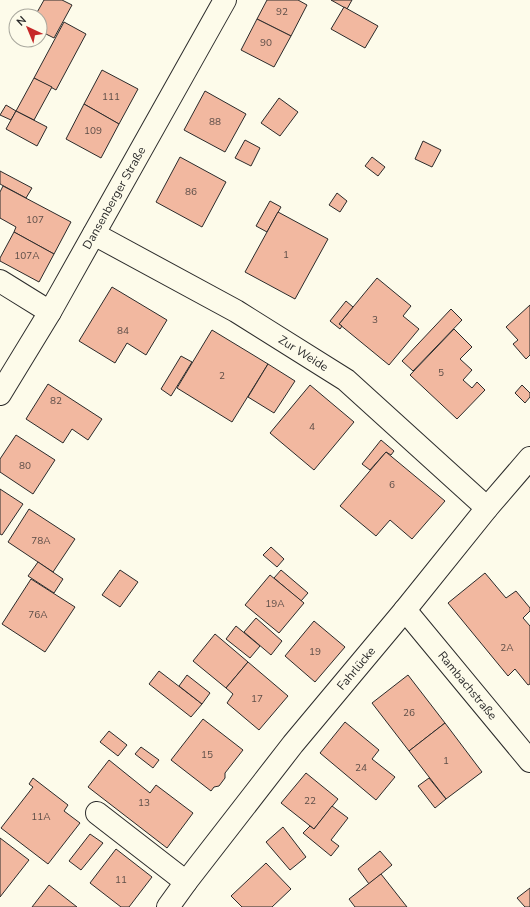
<svg xmlns="http://www.w3.org/2000/svg" width="530" height="907" font-family="'Nunito Sans',sans-serif">
	<rect width="100%" height="100%" fill="#fdfbea"/>
	<!-- building -->
	<g fill="#f2b8a0" stroke="#2b2b2b">
		<polygon points="44,0 62,0 72,5 54,38 40,31 40,16 35,16"/>
		<polygon points="267,0 298,0 307,5 291,36 257,19"/>
		<polygon points="331,0 352,0 347,9"/>
		<polygon points="344,7 378,26 365,48 331,29"/>
		<polygon points="257,19 291,36 274,67 241,50"/>
		<polygon points="64,22 86,34 56,90 34,78"/>
		<polygon points="102,70 138,89 119,124 84,104"/>
		<polygon points="34,78 52,87 34,120 16,111"/>
		<polygon points="205,91 246,114 225,152 184,130"/>
		<polygon points="279,98 298,112 280,136 261,123"/>
		<polygon points="84,104 119,124 101,158 66,139"/>
		<polygon points="6,105 16,111 11,120 0,115"/>
		<polygon points="16,111 47,127 37,146 6,129"/>
		<polygon points="245,140 260,148 251,166 235,158"/>
		<polygon points="423,141 441,150 432,167 415,159"/>
		<polygon points="180,157 226,182 202,227 156,202"/>
		<polygon points="372,157 385,167 378,176 365,166"/>
		<polygon points="0,171 32,188 26,198 0,184"/>
		<polygon points="3,186 71,222 54,254 14,232 16,227 0,218 0,192"/>
		<polygon points="337,193 347,201 340,212 329,205"/>
		<polygon points="270,201 281,207 267,232 256,226"/>
		<polygon points="278,212 328,239 295,299 245,272"/>
		<polygon points="14,232 54,254 39,282 0,261 0,258"/>
		<polygon points="377,278 411,306 403,316 419,329 389,365 339,324"/>
		<polygon points="112,287 167,320 146,355 127,343 115,363 79,341"/>
		<polygon points="346,301 353,307 339,324 342,326 340,329 330,321"/>
		<polygon points="530,305 530,355 526,359 513,344 518,340 506,327"/>
		<polygon points="451,309 462,320 413,371 402,361"/>
		<polygon points="454,329 472,347 460,359 472,370 463,380 472,388 477,382 485,390 457,419 410,375"/>
		<polygon points="212,330 268,364 232,422 177,388"/>
		<polygon points="181,356 192,362 171,396 161,389"/>
		<polygon points="268,364 295,381 274,413 248,397"/>
		<polygon points="48,384 102,419 88,440 72,429 63,443 26,419"/>
		<polygon points="310,385 354,422 314,470 270,433"/>
		<polygon points="522,385 530,393 530,397 525,403 515,393"/>
		<polygon points="16,435 55,460 33,494 0,472 0,459"/>
		<polygon points="381,440 394,451 391,455 386,452 370,470 362,464"/>
		<polygon points="386,452 445,501 412,539 390,520 376,536 340,506"/>
		<polygon points="0,489 23,504 2,535 0,534"/>
		<polygon points="29,509 75,539 53,572 8,542"/>
		<polygon points="271,547 284,559 277,567 263,555"/>
		<polygon points="38,562 63,579 54,593 28,576"/>
		<polygon points="120,570 138,582 120,607 102,595"/>
		<polygon points="281,570 308,593 301,601 274,578"/>
		<polygon points="485,573 506,598 516,591 530,608 530,611 523,618 530,626 530,684 528,685 515,669 508,676 448,603"/>
		<polygon points="270,575 304,603 279,633 245,605"/>
		<polygon points="31,579 75,607 45,652 2,624"/>
		<polygon points="256,618 282,641 271,655 244,632"/>
		<polygon points="314,621 345,647 315,682 285,656"/>
		<polygon points="236,626 260,646 250,658 226,639"/>
		<polygon points="215,634 248,662 226,688 193,661"/>
		<polygon points="248,662 288,696 259,730 227,703 233,694 226,688"/>
		<polygon points="159,671 202,704 191,717 149,684"/>
		<polygon points="187,675 210,693 202,704 179,686"/>
		<polygon points="408,675 445,723 409,751 372,703"/>
		<polygon points="203,719 243,750 225,773 225,778 219,786 214,787 211,791 171,760"/>
		<polygon points="345,722 379,750 372,759 395,777 376,800 320,753"/>
		<polygon points="445,723 482,772 446,799 409,751"/>
		<polygon points="109,731 127,745 118,756 100,742"/>
		<polygon points="141,747 159,760 153,768 135,754"/>
		<polygon points="109,760 150,793 156,785 193,813 167,848 88,787"/>
		<polygon points="306,773 338,799 314,829 281,803"/>
		<polygon points="33,778 68,805 64,811 80,823 48,864 1,828 33,787 29,784"/>
		<polygon points="429,778 446,799 435,808 418,786"/>
		<polygon points="332,806 348,818 331,840 339,846 331,856 303,833 310,826 314,829"/>
		<polygon points="283,827 306,857 290,870 266,842"/>
		<polygon points="90,834 103,843 81,870 69,861"/>
		<polygon points="0,838 29,860 0,897"/>
		<polygon points="116,849 152,877 129,907 121,907 90,883"/>
		<polygon points="380,851 392,865 369,884 358,869"/>
		<polygon points="266,863 291,889 272,907 242,907 231,896"/>
		<polygon points="381,874 407,907 355,907 349,899"/>
		<polygon points="49,885 77,907 32,907"/>
		<polygon points="530,888 530,907 525,907 517,898"/>
	</g>
	<g fill="none" stroke-linecap="round" stroke-linejoin="round">
		<defs>
			<g id="minor">
				<path id="s1" d="M94,234L236,311L346,380L487,508"/>
				<polyline points="0,281 50,312"/>
				<path id="s2" d="M0,394L50,312L225,0"/>
				<path id="s3" d="M405,610L530,761"/>
				<polyline points="97,813 186,882"/>
				<path id="s4" d="M168,907L186,882L293,744L405,610L487,508L530,458"/>
			</g>
		</defs>
		<!-- minor casing -->
		<use href="#minor" stroke="#2b2b2b" stroke-width="24"/>
		<!-- minor -->
		<use href="#minor" stroke="#fdfbea" stroke-width="22"/>
	</g>
	<g text-anchor="middle" dominant-baseline="central" stroke-width="3" stroke-linejoin="round" paint-order="stroke">
		<!-- number labels -->
		<g font-size="10" fill="#5d4e48">
			<text x="282" y="12">92</text>
			<text x="266" y="43">90</text>
			<text x="111" y="97">111</text>
			<text x="215" y="122">88</text>
			<text x="93" y="131">109</text>
			<text x="191" y="192">86</text>
			<text x="35" y="220">107</text>
			<text x="286" y="255">1</text>
			<text x="27" y="256">107A</text>
			<text x="375" y="320">3</text>
			<text x="123" y="331">84</text>
			<text x="441" y="373">5</text>
			<text x="222" y="376">2</text>
			<text x="56" y="401">82</text>
			<text x="312" y="427">4</text>
			<text x="25" y="466">80</text>
			<text x="392" y="485">6</text>
			<text x="41" y="541">78A</text>
			<text x="275" y="604">19A</text>
			<text x="38" y="615">76A</text>
			<text x="507" y="648">2A</text>
			<text x="315" y="652">19</text>
			<text x="257" y="699">17</text>
			<text x="409" y="713">26</text>
			<text x="207" y="755">15</text>
			<text x="446" y="761">1</text>
			<text x="361" y="768">24</text>
			<text x="310" y="801">22</text>
			<text x="144" y="803">13</text>
			<text x="41" y="817">11A</text>
			<text x="121" y="880">11</text>
		</g>
		<!-- street labels -->
		<g font-size="12" fill="#2b2b2b" stroke="#fdfbea">
			<text stroke="none"><textPath href="#s2" startOffset="227">Dansenberger Straße</textPath></text>
			<text stroke="none"><textPath href="#s1" startOffset="241">Zur Weide</textPath></text>
			<text stroke="none"><textPath href="#s4" startOffset="304">Fahrlücke</textPath></text>
			<text stroke="none"><textPath href="#s3" startOffset="98">Rambachstraße</textPath></text>
		</g>
	</g>
	<!-- north arrow -->
	<g transform="translate(28 28) rotate(316)"><circle r="19" fill="#fdfbea" stroke="#a9a89e"/>
	<path d="M0-3L7 15L0 10L-7 15Z" fill="#c62828"/>
	<text y="-6" font-size="11" font-weight="bold" text-anchor="middle" fill="#2b2b2b">N</text>
	</g>
</svg>
